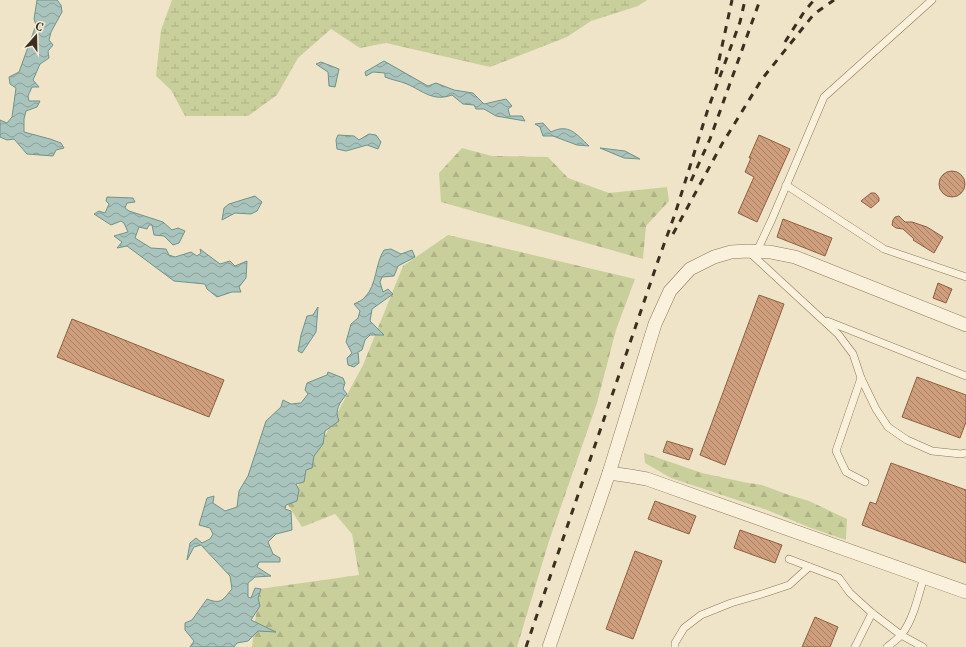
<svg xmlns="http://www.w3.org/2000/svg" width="966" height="647" font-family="Merriweather,serif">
	<defs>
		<pattern id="forest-firs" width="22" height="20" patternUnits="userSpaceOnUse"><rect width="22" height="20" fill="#c9cf9b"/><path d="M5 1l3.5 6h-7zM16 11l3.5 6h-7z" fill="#aeb285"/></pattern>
		<pattern id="wetland-marsh" width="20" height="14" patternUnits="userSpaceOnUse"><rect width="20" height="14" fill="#c9cf9b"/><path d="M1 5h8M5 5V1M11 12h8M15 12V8" fill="none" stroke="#aeb285"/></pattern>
		<pattern id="water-waves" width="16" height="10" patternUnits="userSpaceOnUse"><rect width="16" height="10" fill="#a9c4bc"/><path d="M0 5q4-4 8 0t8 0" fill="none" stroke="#8ba098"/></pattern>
		<pattern id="building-back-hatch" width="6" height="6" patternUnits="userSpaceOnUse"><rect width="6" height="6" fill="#cf9f7d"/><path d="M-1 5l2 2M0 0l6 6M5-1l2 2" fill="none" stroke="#a98266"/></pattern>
	</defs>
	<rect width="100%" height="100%" fill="#f0e4c8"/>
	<!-- forest -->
	<g fill="url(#forest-firs)">
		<polygon points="462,148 492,156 548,157 568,178 609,193 667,187 669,201 646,226 643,259 441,202 439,173"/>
		<polygon points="448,235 635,279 616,330 597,403 549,541 517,647 252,647 259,589 359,575 352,534 335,514 302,527 288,505 363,365 403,266"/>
		<polygon points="644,453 702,473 743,482 762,485 786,494 809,501 847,519 846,540 811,528 767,510 671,478 645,463"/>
	</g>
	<!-- wetland -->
	<polygon fill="url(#wetland-marsh)" points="172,0 647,0 638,6 591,21 567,37 490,67 386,43 360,48 331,29 298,58 277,95 248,116 185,116 171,90 156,76 161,30"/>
	<!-- water -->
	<g fill="url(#water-waves)" stroke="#6f938a">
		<polygon points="37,0 57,0 61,5 62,12 51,32 49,40 53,45 48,51 49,58 40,64 33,80 39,87 32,87 28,96 29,101 40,101 37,107 26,111 24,119 24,132 50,139 61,143 64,148 56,150 53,156 27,154 14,139 7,140 0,137 0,120 7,123 12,117 16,88 10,84 9,77 19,72 36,25 34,19"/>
		<path d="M384,61L428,86L436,83L454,90L473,93L484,104L506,99L512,106L508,109L510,116H522L525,121L496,116L484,109H476L474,105L463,104L452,95C433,102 423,91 407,84C400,81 392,80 385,77V73L373,72L366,76L365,72Z"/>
		<polygon points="321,62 339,69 335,87 329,86 328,72 316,64"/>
		<path d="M543,123L551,132C569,123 576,134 589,146L577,145L553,136H543L540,127L535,124Z"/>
		<polygon points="369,134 376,135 381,142 378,149 367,145 346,151 337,149 336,140 338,135 354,136 359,140"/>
		<polygon points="600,148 625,151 640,159 624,158"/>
		<polygon points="255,196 262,202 257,211 251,214 235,213 222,220 224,208 229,204"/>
		<polygon points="107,197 133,198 135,202 127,203 125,208 129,211 163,222 172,230 178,228 185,231 179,243 173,245 164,236 154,235 152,225 149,225 147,229 139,227 135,238 151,248 166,249 169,255 175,257 191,252 197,256 201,253 200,249 220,264 230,261 235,266 247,261 246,278 239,287 241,292 232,292 217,297 207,289 205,284 174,281 127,246 117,248 122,242 114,236 128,232 124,223 121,221 111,225 94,214 99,211 105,213 109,204 106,201"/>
		<path d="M391,249L401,254L412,250L415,257L398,266L394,276L382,277L380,282L383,292L388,289L393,294L372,309L370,321L384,335H370L365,340L362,350L358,352L359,363L354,367L348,365L347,358L352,353L346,342L351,324L358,318L360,311L354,304C358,302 363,300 365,297C377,285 375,264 384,250Z"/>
		<polygon points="318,307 316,332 302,353 298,351 301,335 307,316 313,315"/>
		<path d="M328,372L343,378L345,383L343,389L347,394C340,402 334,410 339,421L325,431L323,444L314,456L312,468L306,470L304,482L296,484L299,490L297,501L286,505L285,509L291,511L292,530L276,534L268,542L273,554L280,558V562H259L257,567L271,576L255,577L248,583V597L251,598L255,588L261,589L258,598L260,606L251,620L276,632L258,631L248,641L237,643L234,647H190L194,641L185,630V623L192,620L207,599C222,605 223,599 232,589L230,576L201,545L194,547L187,560L190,543L196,538L202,543L210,539L213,534L210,528L199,525L207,498L214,496L213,503L225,511L237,507L239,491L248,476L266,421L281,407L283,400L291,404L301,403L308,394L305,390L307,383L327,375Z"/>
	</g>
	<!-- building -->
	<g fill="url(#building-back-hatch)" stroke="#8d5f41">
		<polygon points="759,135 790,149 757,222 738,213 754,177 745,172 751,158 749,158"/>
		<circle cx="952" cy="184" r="13"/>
		<polygon points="871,193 875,193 877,195 879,198 879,201 871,208 861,201"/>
		<polygon points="899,216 905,222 912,222 927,227 943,237 934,253 913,240 914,239 903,229 896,228 892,225 893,220 895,217"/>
		<polygon points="783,219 832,238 825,256 777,237"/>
		<polygon points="938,283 952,289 946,303 933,298"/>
		<polygon points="759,295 784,304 725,465 700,455"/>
		<polygon points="72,319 224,380 209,417 57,357"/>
		<polygon points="917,377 966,395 966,422 960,438 902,417"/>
		<polygon points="667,441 693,449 689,460 663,452"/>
		<polygon points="891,463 966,490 966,563 862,525 870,502 876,504"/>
		<polygon points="655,501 696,516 689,534 648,519"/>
		<polygon points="740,530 782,545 775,563 734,548"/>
		<polygon points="635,551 662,561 633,639 606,629"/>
		<polygon points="815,617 838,627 830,647 802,647"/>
	</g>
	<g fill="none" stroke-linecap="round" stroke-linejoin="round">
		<defs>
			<g id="lane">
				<polyline points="786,185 884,249 966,277"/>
				<polyline points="757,251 772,219 824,97 932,0"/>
				<polyline points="749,252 838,334 853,354 861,378 876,409 888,427 907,440 932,451 961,454 966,453"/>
				<polyline points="827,321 966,376"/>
				<polyline points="861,378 836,451 846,472 865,482"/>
				<polyline points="789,559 839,578 850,593 872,613 901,635 923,647"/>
				<polyline points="675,647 675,643 684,628 701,615 731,603 765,593 789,585 809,567"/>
				<polyline points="855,647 872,613"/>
				<path d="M887,647C892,643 898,639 902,634C914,618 918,596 924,577"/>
			</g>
			<g id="street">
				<polyline points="609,473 630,476 647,479 966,592"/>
				<polyline points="549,647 609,473 655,324 670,291 690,269 714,257 731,252 748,251 770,252 795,257 966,325"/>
			</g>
		</defs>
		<!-- lane casing -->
		<use href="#lane" stroke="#8d765c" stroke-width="8"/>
		<!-- street casing -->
		<use href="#street" stroke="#8d765c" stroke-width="14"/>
		<!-- lane -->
		<use href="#lane" stroke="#faf1dc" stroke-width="7"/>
		<!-- street -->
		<use href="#street" stroke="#faf1dc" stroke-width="13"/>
		<!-- rail -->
		<g stroke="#3d2e20" stroke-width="3" stroke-dasharray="7 7" stroke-linecap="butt">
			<polyline points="785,42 804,12 814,0"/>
			<polyline points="716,74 732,0"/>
			<polyline points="691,181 710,139 760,0"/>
			<polyline points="673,234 722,144 762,79 814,14 834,0"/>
			<polyline points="526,647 659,258 675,214 708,109 740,22 745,0"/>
		</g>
	</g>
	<!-- north arrow -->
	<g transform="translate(36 36) rotate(20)" stroke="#f7eed8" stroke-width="3" paint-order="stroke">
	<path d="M0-3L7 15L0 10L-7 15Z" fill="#3d2e20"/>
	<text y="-6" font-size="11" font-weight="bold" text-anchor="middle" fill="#3d2e20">С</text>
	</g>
</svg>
